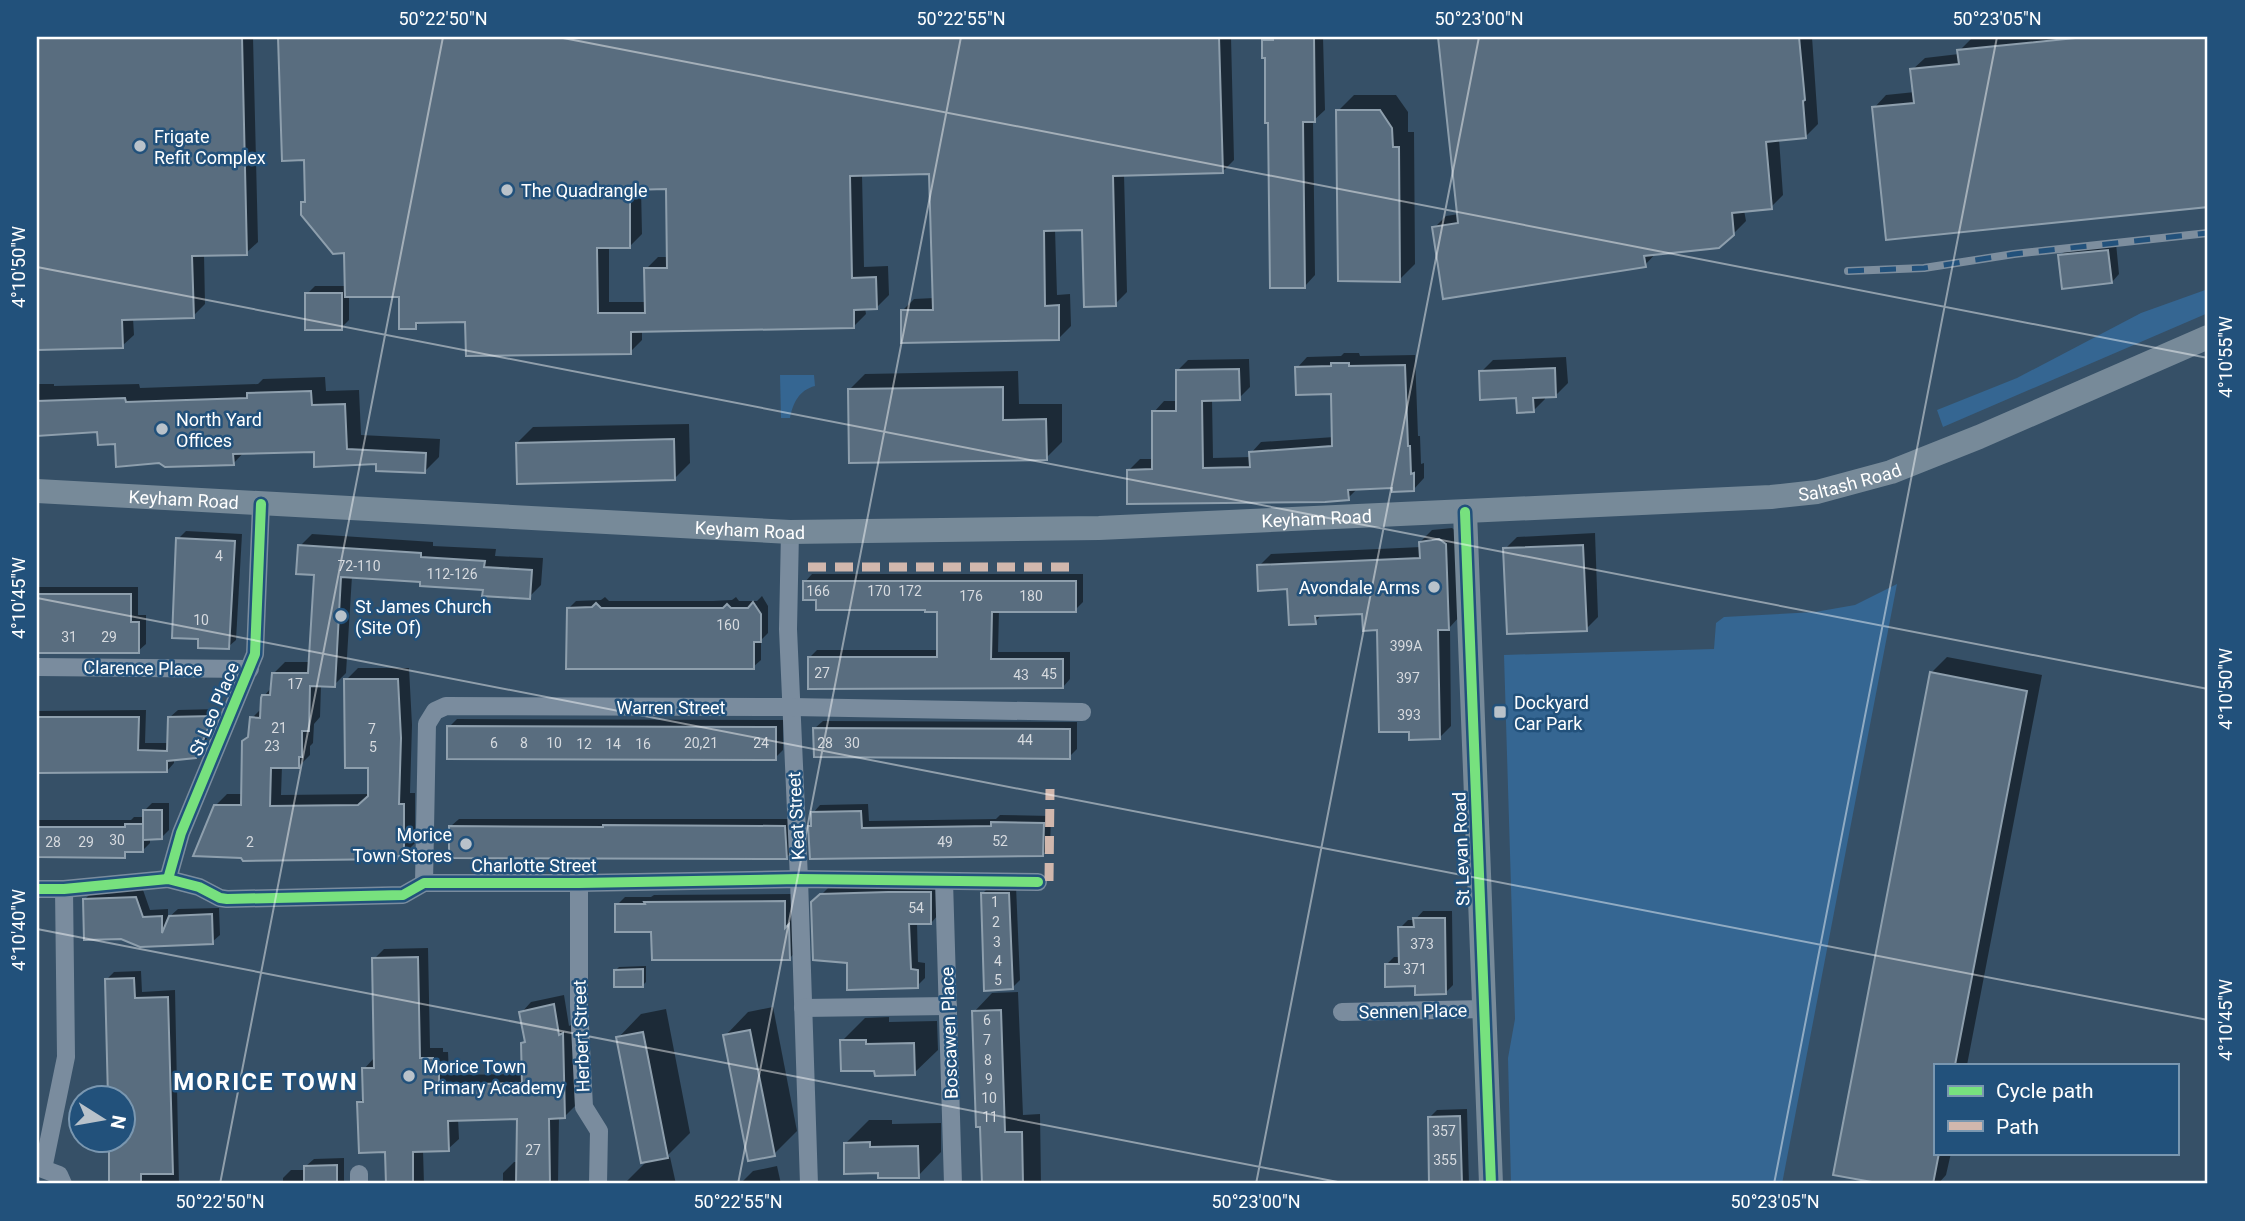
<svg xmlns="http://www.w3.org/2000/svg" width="2245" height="1221" font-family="Roboto,sans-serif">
	<rect width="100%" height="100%" fill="#365067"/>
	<!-- green -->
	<g fill="#356692">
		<polygon points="2208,289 2208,313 1943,427 1937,410 2017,378 2141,313"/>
		<path d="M780,375H814L815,386C799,390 793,403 790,418H781Z"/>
		<polygon points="1897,584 1782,1184 1511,1184 1508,1058 1515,1019 1504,655 1714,649 1716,623 1724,617 1815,612 1855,605"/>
	</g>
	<!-- shadow -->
	<g fill="#0007" fill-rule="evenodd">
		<polygon points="37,37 253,37 258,242 246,253 204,254 205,304 193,316 133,318 134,335 122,346 37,348"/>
		<path d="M280,37H1231L1234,160L1222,172L1124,174L1127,292L1115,304L1084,229H1055L1057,295L1070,294L1071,326L1059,338L902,311L914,299L934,298L931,172L862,174L864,267L888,266L889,295L877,307L865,308L866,314L854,326L642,330V340L630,352L467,320L421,321L415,327L401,295L349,296V320L341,328L307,294L315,286H346L345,252L303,203L306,200V158L284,159ZM641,188H667L668,257H658L646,269V302H609V246H630L642,234Z"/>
		<polygon points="1263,37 1323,37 1325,110 1313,121 1315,275 1305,286 1266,56 1264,56"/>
		<polygon points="1440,37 1812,37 1818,124 1806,136 1779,139 1783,195 1771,207 1744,210 1746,221 1733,234 1657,252 1645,265 1434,228 1446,216 1459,214"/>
		<polygon points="1987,37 2208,37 2208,205 1887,238 1874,108 1886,95 1915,92 1912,70 1925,58 1959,54 1959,51 1972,38"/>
		<polygon points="1354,95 1396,95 1408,112 1408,132 1414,132 1415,264 1399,280 1338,111"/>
		<polygon points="2116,243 2119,274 2112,282 2060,256 2068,248"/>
		<polygon points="1344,353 1359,353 1360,356 1415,355 1418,436 1420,436 1421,464 1424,463 1424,478 1414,489 1393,486 1358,488 1348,498 1129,470 1140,459 1154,459 1154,412 1164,401 1178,401 1177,371 1188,360 1249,359 1250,387 1239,398 1212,399 1213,458 1251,457 1251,453 1261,442 1334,437 1333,392 1297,368 1307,357 1341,356"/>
		<polygon points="1566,357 1568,383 1556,395 1545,396 1545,399 1533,411 1518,396 1481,372 1493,360"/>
		<polygon points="1018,371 1019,404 1062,404 1062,442 1046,458 849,390 865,374"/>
		<polygon points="325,377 326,391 359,390 361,435 440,439 439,457 424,472 315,450 244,452 233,464 99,431 37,434 37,384 54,384 54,386 139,384 140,388 258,384 263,379"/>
		<polygon points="689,424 690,463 674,479 517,443 533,427"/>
		<polygon points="1452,528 1457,532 1460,616 1450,627 1451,726 1439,738 1410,730 1379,629 1364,612 1323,613 1315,622 1289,588 1259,566 1271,554 1421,547 1420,542 1432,530"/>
		<polygon points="186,531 242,534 236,640 228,647 178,539"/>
		<polygon points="1595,533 1598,617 1586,629 1505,549 1517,537"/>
		<polygon points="312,534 433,542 433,546 496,549 495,556 543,558 541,585 529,597 485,588 422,580 352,576 346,673 334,685 321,685 320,717 314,724 313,743 310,746 310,755 298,767 282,766 281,795 370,794 370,766 346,680 358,668 409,668 412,725 410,793 415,793 415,843 404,854 215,806 227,794 243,794 252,718 262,708 264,696 272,687 273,674 285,662 310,662 315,574 300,546"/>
		<polygon points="812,574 1083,574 1083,602 1075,610 999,610 998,652 1070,652 1070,679 1063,687 810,657 817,650 938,650 938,610 818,599 805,582"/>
		<polygon points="37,587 138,587 138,615 146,615 146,644 138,651 37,651"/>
		<polygon points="762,596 768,606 768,633 761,640 761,660 753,667 568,609 576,601 601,600 605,597 609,601 713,601 732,600 736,597 739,601 757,601"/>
		<polygon points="1947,657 2042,675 1967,1065 1935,1065 1935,1153 1951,1153 1946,1175 1938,1184 1893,1184 1836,1173 1931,673"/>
		<polygon points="219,709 203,748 195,756 174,758 174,763 167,771 37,771 37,711 146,710 145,743 169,743 170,717 178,710"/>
		<polygon points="457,719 783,720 783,750 775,758 449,727"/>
		<polygon points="823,721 1077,722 1077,749 1069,757 815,728"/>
		<polygon points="152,803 169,803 169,830 161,838 150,838 150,843 143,850 129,850 124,856 37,856 37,820 131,820 134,817 145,817 145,810"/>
		<polygon points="868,804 869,821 996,819 1000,815 1051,816 1050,847 1043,854 810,827 813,824 813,813 820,805"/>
		<polygon points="459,819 792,819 794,850 786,857 451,826"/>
		<polygon points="938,885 938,915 931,923 917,923 918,962 925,963 925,978 917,986 849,961 813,903 829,887"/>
		<polygon points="990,886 1016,886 1020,980 1012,988 982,894"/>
		<polygon points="143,890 150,910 168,909 168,918 178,909 219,908 220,935 212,942 140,945 85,899 92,892"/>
		<polygon points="792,894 797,950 790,958 617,905 625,897 651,897 654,895"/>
		<polygon points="1423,911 1452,911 1453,985 1446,992 1416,984 1386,965 1394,957 1401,957 1400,928 1408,920 1415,920"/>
		<polygon points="428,948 430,1048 443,1048 443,1052 448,1052 449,1075 523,1074 522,1044 526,1040 521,1013 531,1002 564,995 569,1026 573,1024 575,1106 564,1117 559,1117 558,1184 503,1184 503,1173 514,1162 518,1162 519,1118 458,1119 459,1139 448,1149 423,1150 424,1184 388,1184 387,1151 359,1102 365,1097 364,1069 374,1058 374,959 384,949"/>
		<polygon points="646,966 646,982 643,985 616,970 619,967"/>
		<polygon points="141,971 142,992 175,990 179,1184 111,1184 110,1140 122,1140 122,1098 109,1098 107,979 114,972"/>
		<polygon points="1018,992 1023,1115 1040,1114 1041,1184 983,1184 982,1125 974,1012 992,993"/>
		<polygon points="773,1007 797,1131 774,1154 725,1036 748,1012"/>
		<polygon points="666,1009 690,1133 665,1158 670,1157 676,1184 624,1184 648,1160 618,1038 641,1014"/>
		<polygon points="889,1017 889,1022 937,1021 938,1050 914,1073 876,1069 842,1041 865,1018"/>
		<polygon points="1467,1109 1469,1184 1431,1184 1429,1118 1437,1110"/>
		<polygon points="869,1120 892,1120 892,1124 941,1123 941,1152 918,1176 880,1172 845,1144"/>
		<polygon points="344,1158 344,1184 283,1184 283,1178 291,1170 306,1170 306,1166 314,1159"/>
		<polygon points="777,1166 781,1184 740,1184 753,1171"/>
	</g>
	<!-- building -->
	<g fill="#596d7f" stroke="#8e9fad" stroke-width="2" fill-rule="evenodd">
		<polygon points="37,37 242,37 247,255 192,256 194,318 122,320 123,348 37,350"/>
		<path d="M278,37H1219L1223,173L1113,176L1116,306L1084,307L1082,230L1044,231L1045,306L1059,305V340L901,343V310H933L929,174L850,176L852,278L876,277L877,309L854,310V328L631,332V354L466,356L465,322L416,323V329H399V297H345L344,253L333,254L301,215V202H305L304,160L282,161ZM666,189L667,268H644L645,313H598L597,248H630V190Z"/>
		<polygon points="1273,37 1314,37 1315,122 1303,122 1305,288 1270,288 1268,123 1265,123 1265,58 1262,58 1262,40 1273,40"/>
		<polygon points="1438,37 1799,37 1805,100 1803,101 1806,138 1766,142 1772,209 1732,213 1734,235 1719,248 1644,256 1646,267 1443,299 1432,227 1458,223"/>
		<polygon points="2085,37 2208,37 2208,207 1886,240 1872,107 1914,103 1910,69 1959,64 1957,50"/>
		<polygon points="1336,110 1380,110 1392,128 1393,147 1399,147 1400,282 1338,281"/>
		<polygon points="2108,250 2112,283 2062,289 2058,255"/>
		<rect x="305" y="293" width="37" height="37"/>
		<polygon points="1331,363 1349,363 1349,366 1405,365 1408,446 1410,446 1411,474 1414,473 1414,491 1392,492 1392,488 1348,490 1349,500 1325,502 1127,504 1127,470 1152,469 1152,411 1176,411 1176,370 1239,369 1240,400 1202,401 1203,468 1250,467 1249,452 1332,446 1331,394 1296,395 1295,367 1331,366"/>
		<polygon points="1555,368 1556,397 1533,398 1534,412 1517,413 1516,398 1480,400 1479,371"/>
		<polygon points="1003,387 1003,420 1046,419 1047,460 849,463 848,389"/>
		<polygon points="311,391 312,405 345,404 347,449 426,453 425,473 376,471 376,464 314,467 314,452 233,454 234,465 165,467 159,463 116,467 115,444 98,445 97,432 37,436 37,401 125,398 126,402 247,398 247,393"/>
		<polygon points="674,439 675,480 517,484 516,443"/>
		<polygon points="176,538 235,541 229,649 198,648 198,639 172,638"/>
		<polygon points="1439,539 1446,544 1449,630 1438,630 1440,739 1409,740 1409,732 1379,732 1377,630 1363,631 1362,614 1315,616 1316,624 1289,625 1287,589 1258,591 1257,565 1420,558 1419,542"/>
		<polygon points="298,545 421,553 421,557 485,561 484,567 532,570 530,599 482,596 483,590 420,586 420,582 341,577 335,687 310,686 309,731 302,731 302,757 299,757 299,768 271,768 270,806 358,805 368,796 368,768 345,768 344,679 398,679 401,738 399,804 404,804 404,856 398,856 397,859 243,861 241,858 193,856 214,805 241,805 242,741 248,737 250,717 260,718 261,698 262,695 270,695 272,673 308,673 314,575 296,574"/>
		<polygon points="1583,545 1587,631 1507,634 1503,548"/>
		<polygon points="803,581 1076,581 1076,612 992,612 991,659 1063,659 1063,688 808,689 808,657 937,657 937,612 925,612 925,610 816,610 816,600 803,600"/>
		<polygon points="37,594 131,594 131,622 139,622 139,653 37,653"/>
		<polygon points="753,602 761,614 761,642 754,642 754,669 566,669 567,608 592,607 596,603 601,608 723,608 727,604 731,608 748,608"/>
		<polygon points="1930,672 2027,691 1955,1065 1935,1065 1935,1153 1939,1153 1933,1184 1883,1184 1833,1175"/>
		<polygon points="213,716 196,758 167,761 167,772 37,773 37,717 139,717 138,750 167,751 168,717"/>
		<polygon points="447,726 776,727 776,760 447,759"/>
		<polygon points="813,728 1070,729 1070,759 814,757"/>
		<polygon points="143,810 162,810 162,839 143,840"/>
		<polygon points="861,811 862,828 991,826 991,822 1044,823 1043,856 810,859 808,826 811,826 811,812"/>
		<polygon points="125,824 143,824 143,852 125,852 125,858 37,857 37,827 125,827"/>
		<polygon points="603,825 785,826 787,859 449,858 449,826 603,827"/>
		<polygon points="888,892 931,892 931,924 909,924 911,969 918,970 918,988 847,990 847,963 813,960 811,902 820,894"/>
		<polygon points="981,893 1009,893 1013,989 984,991"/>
		<polygon points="136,897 143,917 162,916 162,933 169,916 212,914 213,944 140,947 121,939 84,940 83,899"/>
		<polygon points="785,901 785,928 789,924 790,960 652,960 651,932 615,932 615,904 645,904 644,902"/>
		<polygon points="1413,918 1445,918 1446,994 1415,995 1415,986 1385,987 1385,964 1399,964 1398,927 1414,927"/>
		<polygon points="418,957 420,1058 433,1058 433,1062 439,1062 439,1085 522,1083 521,1043 525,1042 519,1012 554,1004 559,1035 563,1033 565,1118 549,1119 550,1184 516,1184 517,1119 448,1121 449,1151 413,1152 413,1184 386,1184 385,1152 359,1153 357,1102 363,1102 362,1068 374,1068 372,958"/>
		<polygon points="643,969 643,987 614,987 614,970"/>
		<polygon points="134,978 135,998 168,997 173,1174 141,1174 141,1184 109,1184 109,1140 122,1140 122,1098 108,1098 105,979"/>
		<polygon points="1001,1010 1005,1132 1022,1132 1023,1184 982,1184 980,1127 976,1127 972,1011"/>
		<polygon points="750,1030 775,1156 748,1161 723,1035"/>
		<polygon points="643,1032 668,1158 641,1163 616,1037"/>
		<polygon points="840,1040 866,1040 866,1044 914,1043 915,1075 875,1076 874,1071 841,1071"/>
		<polygon points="1460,1116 1462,1184 1429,1184 1428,1117"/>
		<polygon points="870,1142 870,1147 918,1146 919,1178 878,1178 878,1173 844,1174 844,1143"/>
		<polygon points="337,1165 337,1184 304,1184 304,1166"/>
	</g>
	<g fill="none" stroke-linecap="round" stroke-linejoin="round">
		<!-- street -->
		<g stroke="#7a8c9e" stroke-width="18">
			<polyline points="790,532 788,629 799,879 809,1184"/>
			<polyline points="37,667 250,669"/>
			<polyline points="168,879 181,833 255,654 261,504"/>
			<polyline points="944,881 953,1184"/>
			<polyline points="424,883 427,724 435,711 446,706 792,707 1082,712"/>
			<polyline points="579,883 579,1006 584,1107 599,1131 598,1184"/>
			<polyline points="37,889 64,889 168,879 199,887 220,898 227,899 403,895 424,883 579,883 799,879 1038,882"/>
			<polyline points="803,1008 948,1006"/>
			<polyline points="1342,1012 1485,1009"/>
			<polyline points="359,1174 359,1184"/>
			<polyline points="63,1184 59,1175 43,1169 66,1057 64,889"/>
		</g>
		<!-- secondary -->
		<g stroke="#778a99" stroke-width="24">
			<path id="s1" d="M37,491L790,532L1099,528L1771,497L1817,492L1891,472L1979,437L2208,337"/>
			<polyline points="1465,512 1491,1184"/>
		</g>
		<defs>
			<polyline id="rail" points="1848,271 1924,268 2014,254 2208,233"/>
		</defs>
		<!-- rail casing -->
		<use href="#rail" stroke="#7d8e9e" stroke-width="8"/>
		<!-- rail -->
		<use href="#rail" stroke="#22517b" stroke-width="5" stroke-dasharray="16" stroke-linecap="butt"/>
		<!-- quiet -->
		<g stroke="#d1b7ad" stroke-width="9" stroke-dasharray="18 9" stroke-linecap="butt">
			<polyline points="808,567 1072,567"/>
			<polyline points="1049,881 1050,789"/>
		</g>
		<defs>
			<g id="cycleway">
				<polyline points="1465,512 1491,1184"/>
				<polyline points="168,879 181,833 255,654 261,504"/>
				<polyline points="37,889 64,889 168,879 199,887 220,898 227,899 403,895 424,883 579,883 799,879 1038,882"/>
			</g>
		</defs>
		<!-- cycleway casing -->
		<use href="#cycleway" stroke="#22517b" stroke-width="15"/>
		<!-- cycleway -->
		<use href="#cycleway" stroke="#77e17e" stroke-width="10"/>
	</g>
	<!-- ticks -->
	<path fill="none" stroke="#fff" stroke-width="2" stroke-opacity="0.45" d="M558,37L2208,358M37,267L2208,689M37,598L2208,1020M37,929L1348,1184M220,1184L443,37M738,1184L961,37M1256,1184L1479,37M1774,1184L1997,37"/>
	<!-- markers -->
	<g fill="#b9c2ca" stroke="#22517b" stroke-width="2.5">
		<circle cx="140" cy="146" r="7"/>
		<circle cx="507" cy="190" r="7"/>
		<circle cx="162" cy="429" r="7"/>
		<circle cx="1434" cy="587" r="7"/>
		<circle cx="341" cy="616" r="7"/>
		<rect x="1493" y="705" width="14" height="14" rx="3.5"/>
		<circle cx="466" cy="844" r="7"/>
		<circle cx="409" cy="1076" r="7"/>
	</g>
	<g text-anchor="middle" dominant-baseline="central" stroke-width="5" stroke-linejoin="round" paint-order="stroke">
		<!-- number labels -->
		<g font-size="14" fill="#d6dadf">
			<text x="219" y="556">4</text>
			<text x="359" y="566">72-110</text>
			<text x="452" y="574">112-126</text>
			<text x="818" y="591">166</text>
			<text x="879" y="591">170</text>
			<text x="910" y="591">172</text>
			<text x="971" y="596">176</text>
			<text x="1031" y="596">180</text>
			<text x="201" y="620">10</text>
			<text x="728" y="625">160</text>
			<text x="69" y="637">31</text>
			<text x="109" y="637">29</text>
			<text x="1406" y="646">399A</text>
			<text x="822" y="673">27</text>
			<text x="1049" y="674">45</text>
			<text x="1021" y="675">43</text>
			<text x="1408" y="678">397</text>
			<text x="295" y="684">17</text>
			<text x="1409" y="715">393</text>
			<text x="279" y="728">21</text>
			<text x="372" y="729">7</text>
			<text x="1025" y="740">44</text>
			<text x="494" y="743">6</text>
			<text x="524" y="743">8</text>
			<text x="554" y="743">10</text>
			<text x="701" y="743">20,21</text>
			<text x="761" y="743">24</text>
			<text x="825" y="743">28</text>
			<text x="852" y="743">30</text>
			<text x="584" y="744">12</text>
			<text x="613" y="744">14</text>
			<text x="643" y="744">16</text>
			<text x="272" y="746">23</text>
			<text x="373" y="747">5</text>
			<text x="117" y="840">30</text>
			<text x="1000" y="841">52</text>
			<text x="53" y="842">28</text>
			<text x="86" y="842">29</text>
			<text x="250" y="842">2</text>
			<text x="945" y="842">49</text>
			<text x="995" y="902">1</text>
			<text x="916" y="908">54</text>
			<text x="996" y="922">2</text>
			<text x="997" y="942">3</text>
			<text x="1422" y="944">373</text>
			<text x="998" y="961">4</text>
			<text x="1415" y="969">371</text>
			<text x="998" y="980">5</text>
			<text x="987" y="1020">6</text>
			<text x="987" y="1040">7</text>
			<text x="988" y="1060">8</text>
			<text x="989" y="1079">9</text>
			<text x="989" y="1098">10</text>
			<text x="990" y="1117">11</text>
			<text x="1444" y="1131">357</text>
			<text x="533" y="1150">27</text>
			<text x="1445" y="1160">355</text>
		</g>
		<!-- poi labels -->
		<g font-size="18" fill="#fff" stroke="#22517b" text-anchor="start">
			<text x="154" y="136">Frigate<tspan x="154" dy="21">Refit Complex</tspan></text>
			<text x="521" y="190">The Quadrangle</text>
			<text x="176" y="419">North Yard<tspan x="176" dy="21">Offices</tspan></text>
			<text x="1420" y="587" text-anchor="end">Avondale Arms</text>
			<text x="355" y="606">St James Church<tspan x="355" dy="21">(Site Of)</tspan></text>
			<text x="1514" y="702">Dockyard<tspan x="1514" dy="21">Car Park</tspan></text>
			<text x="452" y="834" text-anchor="end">Morice<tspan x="452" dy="21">Town Stores</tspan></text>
			<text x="423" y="1066">Morice Town<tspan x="423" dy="21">Primary Academy</tspan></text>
		</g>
		<!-- street labels -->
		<g font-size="18" fill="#fff" stroke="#22517b">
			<text stroke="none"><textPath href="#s1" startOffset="1816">Saltash Road</textPath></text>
			<text stroke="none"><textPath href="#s1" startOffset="147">Keyham Road</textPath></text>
			<text stroke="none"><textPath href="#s1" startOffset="1281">Keyham Road</textPath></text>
			<text stroke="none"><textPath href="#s1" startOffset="714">Keyham Road</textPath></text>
			<text transform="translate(143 668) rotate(1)">Clarence Place</text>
			<text x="671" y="707">Warren Street</text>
			<text transform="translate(214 709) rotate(-67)">St Leo Place</text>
			<text transform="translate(796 816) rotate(-93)">Keat Street</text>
			<text transform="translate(1461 849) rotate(-92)">St Levan Road</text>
			<text x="534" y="865">Charlotte Street</text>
			<text transform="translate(1413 1011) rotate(-1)">Sennen Place</text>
			<text transform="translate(949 1033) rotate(-92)">Boscawen Place</text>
			<text transform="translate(581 1036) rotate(-92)">Herbert Street</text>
		</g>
		<!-- district labels -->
		<g font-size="24" font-weight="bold" letter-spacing="2" fill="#fff" stroke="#22517b">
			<text x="266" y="1082">MORICE TOWN</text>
		</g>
	</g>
	<!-- border -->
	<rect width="2245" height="1221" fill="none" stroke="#22517b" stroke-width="77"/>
	<!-- legend -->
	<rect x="1934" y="1064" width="245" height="91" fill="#22517b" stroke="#7a97b0" stroke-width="2"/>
	<rect x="1948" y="1086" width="35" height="10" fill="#77e17e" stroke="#7a97b0" stroke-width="2"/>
	<text x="1996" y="1098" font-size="21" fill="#ffffff">Cycle path</text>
	<rect x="1948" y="1121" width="35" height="10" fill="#d1b7ad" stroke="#7a97b0" stroke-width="2"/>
	<text x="1996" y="1134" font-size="21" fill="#ffffff">Path</text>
	<!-- north arrow -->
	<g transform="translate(102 1119) rotate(101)"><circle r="33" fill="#22517b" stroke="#7a97b0" stroke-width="2"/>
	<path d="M0-5L12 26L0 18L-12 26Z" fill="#b9c2ca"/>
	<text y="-10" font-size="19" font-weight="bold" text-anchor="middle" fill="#ffffff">N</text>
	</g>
	<rect x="38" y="38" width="2168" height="1144" fill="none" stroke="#fff" stroke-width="2.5"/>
	<g font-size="18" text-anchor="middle" fill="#fff">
		<text x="443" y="25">50°22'50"N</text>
		<text x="961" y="25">50°22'55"N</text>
		<text x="1479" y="25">50°23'00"N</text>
		<text x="1997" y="25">50°23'05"N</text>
		<text transform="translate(19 267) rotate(-90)" y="6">4°10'50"W</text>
		<text transform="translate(2226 357) rotate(-90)" y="6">4°10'55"W</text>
		<text transform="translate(19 598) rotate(-90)" y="6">4°10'45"W</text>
		<text transform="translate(2226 689) rotate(-90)" y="6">4°10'50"W</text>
		<text transform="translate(19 930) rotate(-90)" y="6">4°10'40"W</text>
		<text transform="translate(2226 1020) rotate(-90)" y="6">4°10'45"W</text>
		<text x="220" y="1208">50°22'50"N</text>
		<text x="738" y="1208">50°22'55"N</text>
		<text x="1256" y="1208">50°23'00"N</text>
		<text x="1775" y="1208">50°23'05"N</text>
	</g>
</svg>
